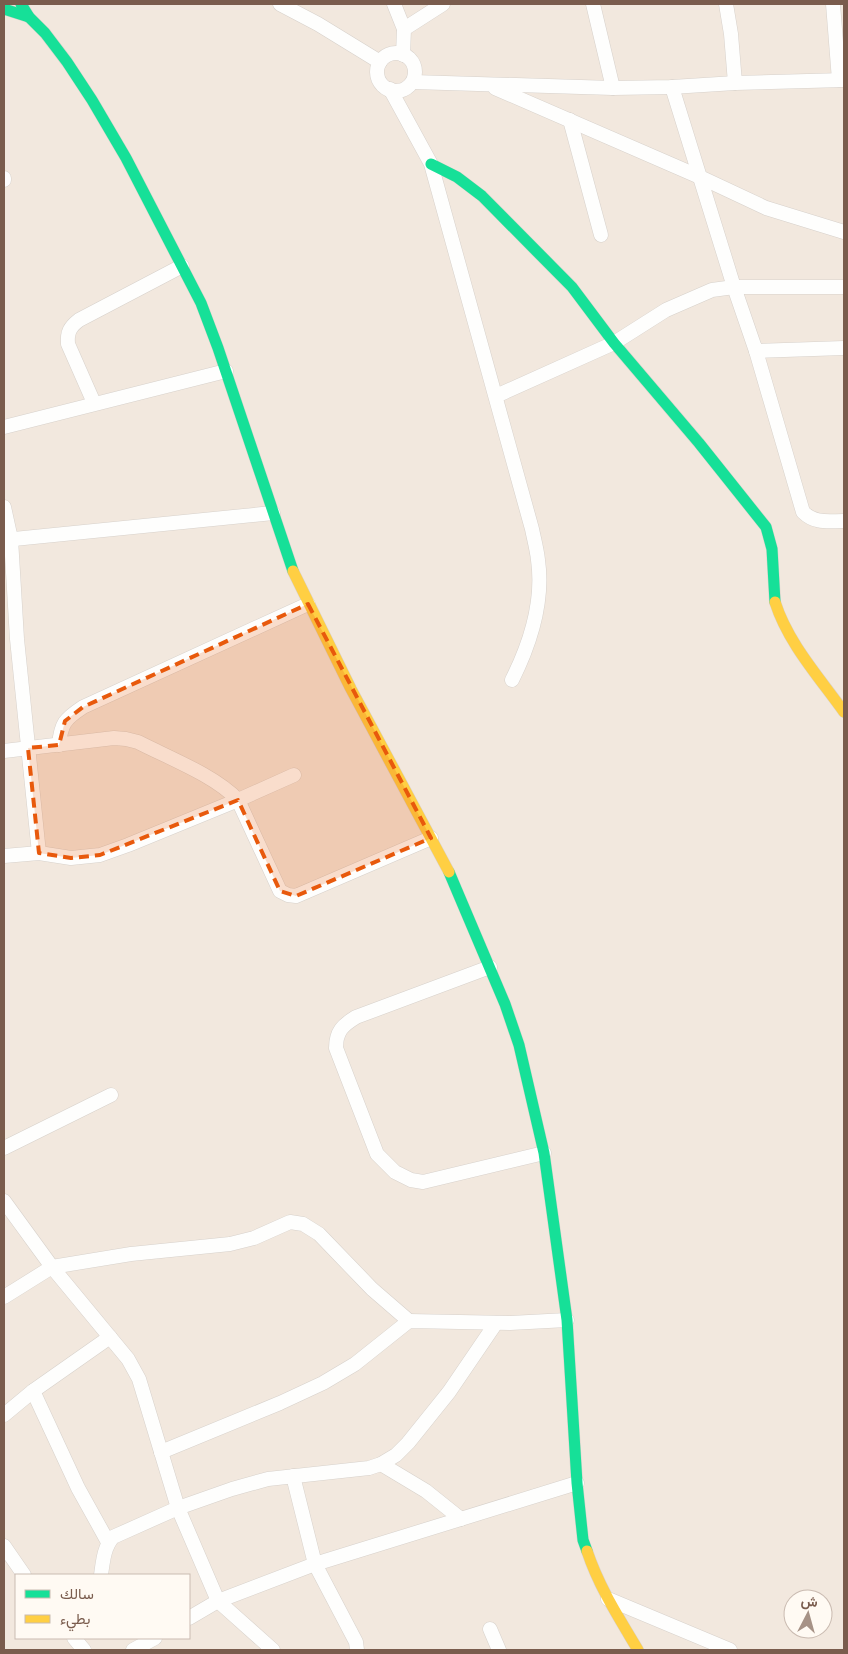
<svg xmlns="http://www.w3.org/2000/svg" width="848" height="1654" font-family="'Work Sans',Vazirmatn,sans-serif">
	<rect width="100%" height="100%" fill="#f9f5f0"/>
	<!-- residential -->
	<path fill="#f2e8de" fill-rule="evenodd" d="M4,4H844V1650H4ZM16,1575H189V1638H16ZM793,1599H823V1629H793Z"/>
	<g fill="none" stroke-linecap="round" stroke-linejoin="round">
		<defs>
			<g id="street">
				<polyline points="280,4 318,24 380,62"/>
				<polyline points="394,4 404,29 403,55"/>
				<polyline points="593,4 613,88"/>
				<polyline points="726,4 731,34 735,83"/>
				<polyline points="833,4 839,80"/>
				<polyline points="404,29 443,4"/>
				<circle cx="396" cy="72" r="19"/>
				<polyline points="413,82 613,88 672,87 735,83 844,80"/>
				<polyline points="672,87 734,287 756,351 844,348"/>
				<polyline points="495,88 700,177 766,208 844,232"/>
				<path d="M390,89L431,164L532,529C534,539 537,550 538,560C544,602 530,644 512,680"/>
				<polyline points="570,120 601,235"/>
				<polyline points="4,178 4,180"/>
				<path d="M756,351L803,512C815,524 828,521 844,521"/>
				<polyline points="496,396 614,343 666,310 712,290 734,287 844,287"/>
				<path d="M94,403L68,344C67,332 70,327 79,320L182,266"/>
				<polyline points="4,427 226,371"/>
				<polyline points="4,507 11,539 17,639 39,853"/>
				<polyline points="4,540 273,513"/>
				<path d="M59,745C61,723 65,719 83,707L308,604"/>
				<path d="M4,751L114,738L126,739L138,742C169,758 214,775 238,800L280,891L288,895L296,896L431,838"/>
				<polyline points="4,856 39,853 71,858 100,855 128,845 238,800 294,775"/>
				<path d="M490,967L356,1017C343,1025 336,1031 336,1048L377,1154L395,1172L411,1180L423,1182L544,1153"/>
				<polyline points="4,1148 111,1095"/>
				<polyline points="4,1201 52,1267 128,1359 139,1379 178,1508 218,1601 273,1650"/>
				<polyline points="4,1297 52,1267 131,1254 230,1244 254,1238 290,1222 303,1224 319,1234 372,1289 409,1321"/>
				<polyline points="33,1391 78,1488 108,1542"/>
				<polyline points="4,1415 33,1391 110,1337"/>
				<polyline points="161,1452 280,1403 323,1383 355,1364 409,1321 510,1323 567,1320"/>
				<polyline points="381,1464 426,1491 461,1519"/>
				<polyline points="293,1476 315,1564 356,1642 357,1650"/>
				<polyline points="4,1546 24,1575"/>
				<path d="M101,1575C103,1561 104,1547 113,1537L178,1508L232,1489L268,1479L369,1468L381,1464L396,1455L408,1443L449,1392L496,1323"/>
				<polyline points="608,1599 730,1650"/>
				<polyline points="189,1618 218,1601 315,1564 577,1483"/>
				<polyline points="490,1629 499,1650"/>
				<polyline points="74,1638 84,1650"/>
				<polyline points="133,1650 155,1638"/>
			</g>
			<g id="fast">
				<polyline points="21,4 29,17 45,33 67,62 92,100 126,158 201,303 218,348 293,571"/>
				<polyline points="4,9 29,17"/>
				<polyline points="431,164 457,177 482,196 572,287 614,343 699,443 766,527 772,549 775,602"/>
				<polyline points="449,872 505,1004 519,1045 544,1153 567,1320 577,1483 583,1540 587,1551"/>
			</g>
			<g id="slow">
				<polyline points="293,571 351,689 449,872"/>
				<path d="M775,602C788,643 819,677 844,712"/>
				<path d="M587,1551C599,1587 619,1618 638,1650"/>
			</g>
		</defs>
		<!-- street casing -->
		<use href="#street" stroke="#d7d1cb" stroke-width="15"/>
		<!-- fast casing -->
		<use href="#fast" stroke="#d9d2cb" stroke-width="12"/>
		<!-- slow casing -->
		<use href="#slow" stroke="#d9d2cb" stroke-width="12"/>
		<!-- street -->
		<use href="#street" stroke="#fefefd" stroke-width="14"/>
		<!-- fast -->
		<use href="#fast" stroke="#16e098" stroke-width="11"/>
		<!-- slow -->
		<use href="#slow" stroke="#ffcf43" stroke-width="11"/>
	</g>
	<!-- marked area -->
	<path fill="#e8590c" fill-opacity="0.2" stroke="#e8590c" stroke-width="4" stroke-dasharray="10 6" stroke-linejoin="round" d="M308,604L431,838L296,896L280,891L238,800L100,855L71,858L39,853L28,748L59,745L65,721L83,707Z"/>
	<!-- border -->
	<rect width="848" height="1654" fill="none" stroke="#7a5c4d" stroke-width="10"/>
	<!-- legend -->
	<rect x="15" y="1574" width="175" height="65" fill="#fffaf3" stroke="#cabbb1"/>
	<rect x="25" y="1590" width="25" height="8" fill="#16e098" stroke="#cabbb1"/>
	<text x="60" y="1599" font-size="15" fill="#7a5c4d">سالك</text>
	<rect x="25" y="1615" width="25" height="8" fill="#ffcf43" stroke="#cabbb1"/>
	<text x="60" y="1624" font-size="15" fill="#7a5c4d">بطيء</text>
	<!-- north arrow -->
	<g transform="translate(808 1614) rotate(6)"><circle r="24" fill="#fffaf3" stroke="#cabbb1"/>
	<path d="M0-4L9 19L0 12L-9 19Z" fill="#a69286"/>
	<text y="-8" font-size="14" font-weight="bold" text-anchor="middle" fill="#7a5c4d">ش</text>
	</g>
</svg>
